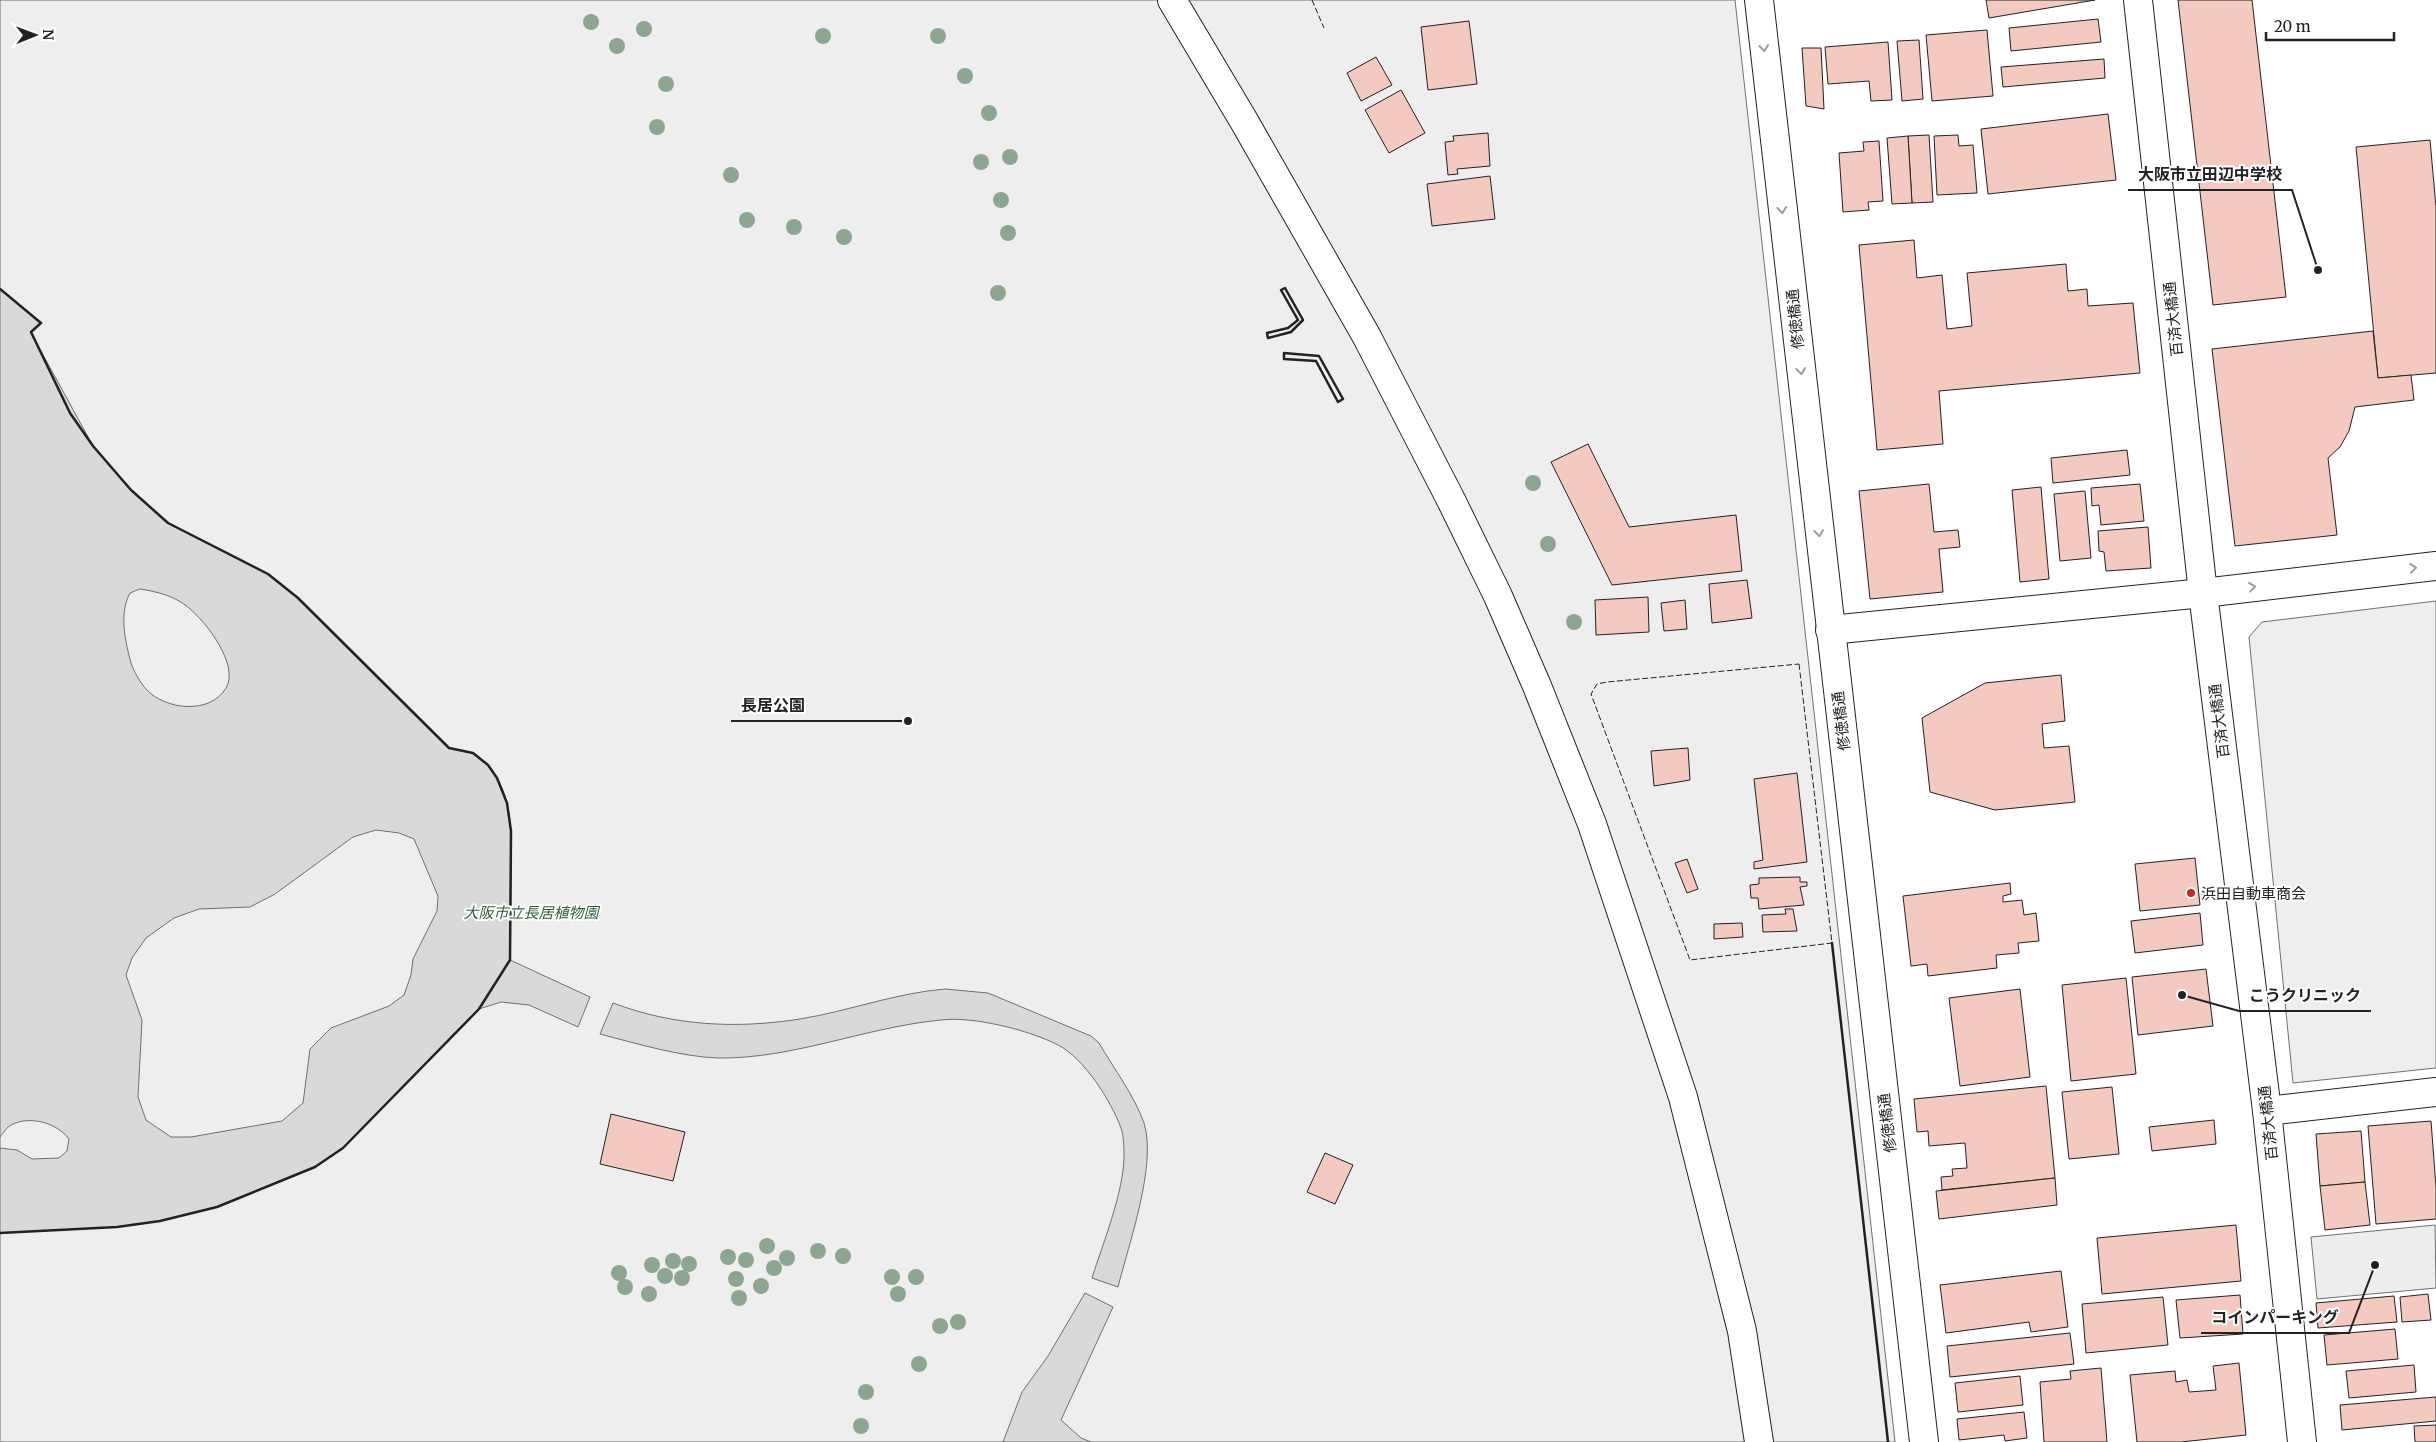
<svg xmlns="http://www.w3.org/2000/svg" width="2436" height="1442" font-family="Merriweather,'Noto Sans JP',serif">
	<rect width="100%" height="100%" fill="#fff"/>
	<!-- green -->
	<g fill="#eee" stroke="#6f6f6f">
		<polygon points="0,0 1735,0 1895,1442 0,1442"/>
		<polygon points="2436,601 2436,1068 2293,1083 2249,637 2262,622"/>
	</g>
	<!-- parking -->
	<polygon fill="#ededed" stroke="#6f6f6f" points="2435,1225 2436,1288 2317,1299 2311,1237"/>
	<!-- water -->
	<g fill="#d9d9d9" stroke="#6f6f6f" fill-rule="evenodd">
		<path d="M0,289L41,323L31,333L93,446L131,490L168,523L268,574L298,598L449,748C457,750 468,750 475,755C517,782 511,839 511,882C511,908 510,934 510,960L590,997L578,1027L529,1005L501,1002L479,1009L343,1148L315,1167L217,1207L160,1221L117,1227L0,1233V1148L17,1150L32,1159L59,1158L67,1151L69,1139C57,1123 30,1115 11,1125C7,1127 3,1133 0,1137ZM140,589C153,591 167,594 179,601C200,612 241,664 226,688C210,715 165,710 146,689C140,682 134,672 131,663C125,641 119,613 130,593ZM376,830L399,833L414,839L438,896L437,911L413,959L411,975L404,995L389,1006L331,1028L310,1049L303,1103L282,1121L191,1137H171L146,1120L138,1097L142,1020L126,975L132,958L146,938L174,918L199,909L250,907L275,894L353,837Z"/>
		<path d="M945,989L988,993L1091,1036L1099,1043C1114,1069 1134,1095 1144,1123C1157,1165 1129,1243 1118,1287L1092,1278C1103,1243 1123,1194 1124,1158C1124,1149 1124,1136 1121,1128C1111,1101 1084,1058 1058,1045C1029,1030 973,1016 941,1020C866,1027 794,1059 718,1058C682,1057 634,1043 600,1034L613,1003C674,1026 736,1029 800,1019C849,1011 896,993 945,989Z"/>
		<polygon points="1085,1293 1113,1307 1061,1420 1081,1438 1091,1442 1003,1442 1022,1392 1048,1356"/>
	</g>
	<!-- building -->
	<g fill="#f3c9c0" stroke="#222">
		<polygon points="1986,0 2095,0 1989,18"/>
		<polygon points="2178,0 2252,0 2286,297 2213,305"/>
		<polygon points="2098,19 2101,42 2011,51 2009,28"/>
		<polygon points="1469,21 1477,84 1428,90 1421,27"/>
		<polygon points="1987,30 1993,96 1932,101 1926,35"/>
		<polygon points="1919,40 1923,99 1902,101 1897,41"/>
		<polygon points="1888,42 1892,100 1871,101 1869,81 1828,84 1825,47"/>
		<polygon points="1802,48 1821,48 1824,109 1806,106"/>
		<polygon points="1376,57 1392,85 1361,101 1347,73"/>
		<polygon points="2104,59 2105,78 2003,87 2001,67"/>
		<polygon points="1401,90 1425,133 1389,153 1365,110"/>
		<polygon points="2108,114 2116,180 1988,194 1981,129"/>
		<polygon points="1488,133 1490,166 1457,169 1458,174 1448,175 1445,142 1454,141 1453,136"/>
		<polygon points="1929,135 1933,202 1912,203 1908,136"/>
		<polygon points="1958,135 1959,146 1973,145 1977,193 1937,195 1934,136"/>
		<polygon points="1908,136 1912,203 1892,204 1887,138"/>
		<polygon points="2430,140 2436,207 2436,373 2378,378 2356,147"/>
		<polygon points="1879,141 1883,201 1868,202 1869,210 1843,212 1839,153 1864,151 1863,142"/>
		<polygon points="1490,176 1495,219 1432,226 1427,184"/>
		<polygon points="1914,240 1917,278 1942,275 1947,329 1972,326 1967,273 2066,264 2068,291 2087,289 2088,306 2133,303 2140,373 1939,391 1943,444 1877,450 1859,245"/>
		<polygon points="2373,331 2378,378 2411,375 2414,400 2355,407 2349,431 2340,447 2328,458 2337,535 2235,546 2212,349"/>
		<polygon points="1588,444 1629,527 1736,515 1742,571 1612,585 1551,462"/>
		<polygon points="2127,450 2130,475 2053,483 2051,458"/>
		<polygon points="1929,484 1934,532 1958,530 1960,547 1939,549 1943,592 1870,599 1859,491"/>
		<polygon points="2140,484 2144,521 2101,525 2099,505 2092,506 2091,488"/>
		<polygon points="2041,487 2049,579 2020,582 2012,490"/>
		<polygon points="2085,491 2091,558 2060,561 2054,494"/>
		<polygon points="2148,527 2151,568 2106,571 2104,552 2099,551 2098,531"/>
		<polygon points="1747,580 1752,618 1712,623 1709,584"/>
		<polygon points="1648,597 1649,632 1596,635 1595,600"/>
		<polygon points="1685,600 1687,629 1664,631 1661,603"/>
		<polygon points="2061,675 2065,721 2042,724 2044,748 2069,746 2075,802 1995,810 1930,792 1922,718 1985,683"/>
		<polygon points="1688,748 1690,780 1654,786 1651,751"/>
		<polygon points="1797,773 1807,862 1754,869 1754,862 1763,860 1754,779"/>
		<polygon points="2195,858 2200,905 2140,911 2135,864"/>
		<polygon points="1687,859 1698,889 1687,893 1675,863"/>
		<polygon points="1800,877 1800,882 1807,882 1807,886 1800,887 1804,905 1759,909 1758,898 1751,898 1750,885 1759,884 1759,878"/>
		<polygon points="2010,883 2011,894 2003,896 2003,902 2022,900 2024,915 2036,913 2039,941 2018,943 2019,953 1996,955 1997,968 1928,976 1927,964 1911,966 1903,896"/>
		<polygon points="1785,909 1793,909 1797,931 1763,932 1762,915 1786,914"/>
		<polygon points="2200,913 2203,945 2135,953 2131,921"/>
		<polygon points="1742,923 1743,937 1714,939 1714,924"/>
		<polygon points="2206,969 2213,1026 2138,1035 2132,977"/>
		<polygon points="2126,978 2136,1074 2071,1081 2062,985"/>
		<polygon points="2020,989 2030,1077 1960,1086 1949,998"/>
		<polygon points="2046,1086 2055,1178 1942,1190 1941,1177 1953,1176 1952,1169 1967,1168 1965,1143 1929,1146 1928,1131 1917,1132 1914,1099"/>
		<polygon points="2112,1087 2119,1154 2069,1159 2062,1092"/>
		<polygon points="611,1114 685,1132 673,1181 600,1164"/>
		<polygon points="2214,1120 2216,1144 2152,1151 2149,1127"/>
		<polygon points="2431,1121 2436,1187 2436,1219 2376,1224 2368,1126"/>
		<polygon points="2361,1131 2365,1182 2320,1186 2316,1134"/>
		<polygon points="1325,1153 1353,1165 1335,1204 1307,1192"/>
		<polygon points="2055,1178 2057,1205 1939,1219 1936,1191"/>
		<polygon points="2365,1182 2370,1225 2325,1230 2320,1186"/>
		<polygon points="2236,1225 2241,1281 2102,1294 2097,1238"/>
		<polygon points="2061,1271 2068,1327 2031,1332 2029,1322 1946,1333 1940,1285"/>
		<polygon points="2428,1294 2431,1320 2402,1322 2400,1297"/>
		<polygon points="2240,1295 2243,1334 2180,1338 2176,1300"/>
		<polygon points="2394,1296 2397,1322 2318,1328 2316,1303"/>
		<polygon points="2163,1297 2168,1345 2086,1353 2082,1304"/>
		<polygon points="2395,1329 2398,1359 2327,1365 2324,1335"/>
		<polygon points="2070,1333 2074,1364 1950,1377 1947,1346"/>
		<polygon points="2239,1363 2246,1435 2181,1442 2137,1442 2130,1375 2175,1371 2176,1382 2187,1380 2189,1392 2216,1390 2213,1366"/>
		<polygon points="2414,1365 2416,1392 2349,1398 2346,1371"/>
		<polygon points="2101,1368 2107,1442 2044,1442 2040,1382 2071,1379 2070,1371"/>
		<polygon points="2020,1376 2023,1405 1958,1412 1955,1383"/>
		<polygon points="2436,1397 2436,1421 2342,1430 2340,1405"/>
		<polygon points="2024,1412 2027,1438 2005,1441 2004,1435 1959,1440 1957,1419"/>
		<polygon points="2436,1425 2436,1442 2415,1442 2414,1426"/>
	</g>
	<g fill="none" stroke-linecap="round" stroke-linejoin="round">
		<defs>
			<polyline id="pedestrian" points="1172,0 1244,121 1367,337 1451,500 1498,596 1537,686 1592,824 1683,1097 1742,1331 1759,1442"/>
			<g id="minor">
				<polyline points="1759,0 1924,1442"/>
				<polyline points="2203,593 2436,566"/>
				<polyline points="2267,1111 2436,1092"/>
			</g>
			<g id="tertiary">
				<polyline points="2138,0 2203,593 2267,1111 2302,1442"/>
				<polyline points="1830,630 2203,593"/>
			</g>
		</defs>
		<!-- pedestrian casing -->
		<use href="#pedestrian" stroke="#222" stroke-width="30"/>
		<!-- minor casing -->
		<use href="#minor" stroke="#222" stroke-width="30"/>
		<!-- tertiary casing -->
		<use href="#tertiary" stroke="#222" stroke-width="30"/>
		<!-- pedestrian -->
		<use href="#pedestrian" stroke="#fff" stroke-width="28"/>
		<!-- minor -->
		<use href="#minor" stroke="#fff" stroke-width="28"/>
		<!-- tertiary -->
		<use href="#tertiary" stroke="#fff" stroke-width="28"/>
		<!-- fence -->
		<g stroke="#222" stroke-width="1" stroke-dasharray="6 2.5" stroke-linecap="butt">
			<polyline points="1312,0 1324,28"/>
			<polygon points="1799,664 1832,943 1690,960 1591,694 1597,684 1607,682"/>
		</g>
		<!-- wall -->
		<g stroke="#222" stroke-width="2.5">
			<polygon points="1285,288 1303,320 1291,332 1268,338 1267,333 1288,328 1298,320 1281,290"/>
			<polyline points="0,289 41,323 31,332 70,413 93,446 131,490 168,523 268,574 298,598 449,748 473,753 488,765 497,778 507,803 511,831 510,960 479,1009 343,1148 315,1167 217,1207 160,1221 117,1227 0,1233"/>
			<polygon points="1284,353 1319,356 1343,399 1338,402 1316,361 1284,359"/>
			<polyline points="1832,943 1888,1442"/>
		</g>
	</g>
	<!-- trees -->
	<g fill="#8da692">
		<circle cx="591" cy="22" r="8"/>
		<circle cx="644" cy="29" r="8"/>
		<circle cx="823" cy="36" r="8"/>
		<circle cx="938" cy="36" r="8"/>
		<circle cx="617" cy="46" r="8"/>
		<circle cx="965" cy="76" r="8"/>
		<circle cx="666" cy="84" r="8"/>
		<circle cx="989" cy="113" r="8"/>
		<circle cx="657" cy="127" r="8"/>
		<circle cx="1010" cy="157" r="8"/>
		<circle cx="981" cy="162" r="8"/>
		<circle cx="731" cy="175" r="8"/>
		<circle cx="1001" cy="200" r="8"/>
		<circle cx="747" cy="220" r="8"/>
		<circle cx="794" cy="227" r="8"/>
		<circle cx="1008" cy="233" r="8"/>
		<circle cx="844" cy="237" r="8"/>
		<circle cx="998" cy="293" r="8"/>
		<circle cx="1533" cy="483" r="8"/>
		<circle cx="1548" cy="544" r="8"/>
		<circle cx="1574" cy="622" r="8"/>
		<circle cx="767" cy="1246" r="8"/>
		<circle cx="818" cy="1251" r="8"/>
		<circle cx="843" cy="1256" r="8"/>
		<circle cx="728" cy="1257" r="8"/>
		<circle cx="787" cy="1258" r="8"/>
		<circle cx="746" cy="1260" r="8"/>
		<circle cx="673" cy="1261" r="8"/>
		<circle cx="689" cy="1264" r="8"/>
		<circle cx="652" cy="1265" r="8"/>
		<circle cx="774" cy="1268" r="8"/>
		<circle cx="619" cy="1273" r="8"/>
		<circle cx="665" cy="1276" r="8"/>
		<circle cx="892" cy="1277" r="8"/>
		<circle cx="916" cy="1277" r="8"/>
		<circle cx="682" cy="1278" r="8"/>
		<circle cx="736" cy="1279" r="8"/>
		<circle cx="761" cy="1286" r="8"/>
		<circle cx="625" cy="1287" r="8"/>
		<circle cx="649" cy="1294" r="8"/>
		<circle cx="898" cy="1294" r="8"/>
		<circle cx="739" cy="1298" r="8"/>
		<circle cx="958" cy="1322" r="8"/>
		<circle cx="940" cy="1326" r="8"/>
		<circle cx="919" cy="1364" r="8"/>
		<circle cx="866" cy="1392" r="8"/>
		<circle cx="861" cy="1426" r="8"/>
	</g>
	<!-- one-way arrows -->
	<defs><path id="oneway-chevron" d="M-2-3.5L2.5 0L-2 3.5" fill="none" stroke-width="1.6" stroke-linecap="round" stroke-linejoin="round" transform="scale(1.25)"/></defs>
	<g stroke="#9c9c9c">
		<use href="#oneway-chevron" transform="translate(1764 48) rotate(84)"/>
		<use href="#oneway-chevron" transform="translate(1782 210) rotate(84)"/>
		<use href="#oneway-chevron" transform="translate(1801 371) rotate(84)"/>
		<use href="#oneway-chevron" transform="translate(1819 533) rotate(84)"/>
		<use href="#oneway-chevron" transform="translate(2413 568) rotate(-7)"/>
		<use href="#oneway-chevron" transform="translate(2252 587) rotate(-7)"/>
	</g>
	<!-- markers -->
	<circle fill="#c62828" stroke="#fff" stroke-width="2" cx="2191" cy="893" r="5"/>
	<g text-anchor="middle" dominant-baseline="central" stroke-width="4" stroke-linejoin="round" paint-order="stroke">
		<!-- street labels -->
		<g font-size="15" fill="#222" stroke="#fff">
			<text transform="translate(1795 319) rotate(-96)">修徳橋通</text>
			<text transform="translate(2173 319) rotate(-96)">百済大橋通</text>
			<text transform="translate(1841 721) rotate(-97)">修徳橋通</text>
			<text transform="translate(2219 721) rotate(-97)">百済大橋通</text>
			<text transform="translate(1887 1123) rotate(-97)">修徳橋通</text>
			<text transform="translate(2268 1123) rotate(-96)">百済大橋通</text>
		</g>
		<!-- poi labels -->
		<g font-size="15" fill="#222" stroke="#fff" text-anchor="start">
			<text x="2201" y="893">浜田自動車商会</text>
		</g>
		<!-- park labels -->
		<g font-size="15" font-style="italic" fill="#2f5e38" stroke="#fff">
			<text x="531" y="912">大阪市立長居植物園</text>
		</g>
	</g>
	<!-- callouts -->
	<path fill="none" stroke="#222" stroke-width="2" d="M2318 270L2292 190H2128M908 721L815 721H731M2182 995L2239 1011H2371M2375 1265L2349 1333H2201"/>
	<g fill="#222" stroke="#fff" stroke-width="2">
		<circle cx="2318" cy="270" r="5"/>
		<circle cx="908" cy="721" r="5"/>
		<circle cx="2182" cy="995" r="5"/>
		<circle cx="2375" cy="1265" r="5"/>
	</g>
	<g font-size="16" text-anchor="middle" font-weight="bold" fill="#222" stroke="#fff" stroke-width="4" stroke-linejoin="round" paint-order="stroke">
		<text x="2210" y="180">大阪市立田辺中学校</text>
		<text x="773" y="711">長居公園</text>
		<text x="2305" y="1001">こうクリニック</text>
		<text x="2275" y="1323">コインパーキング</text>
	</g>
	<!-- north arrow -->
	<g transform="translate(35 35) rotate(89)" stroke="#ffffff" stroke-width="4" paint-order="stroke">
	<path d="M0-4L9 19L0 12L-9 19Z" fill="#222222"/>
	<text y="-8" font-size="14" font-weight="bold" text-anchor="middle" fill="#222222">N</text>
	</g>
	<!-- scale -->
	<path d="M2266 32v8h128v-8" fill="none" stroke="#222222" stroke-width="2.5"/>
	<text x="2274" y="32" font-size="15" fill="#222222" stroke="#ffffff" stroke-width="4" paint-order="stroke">20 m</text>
</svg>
